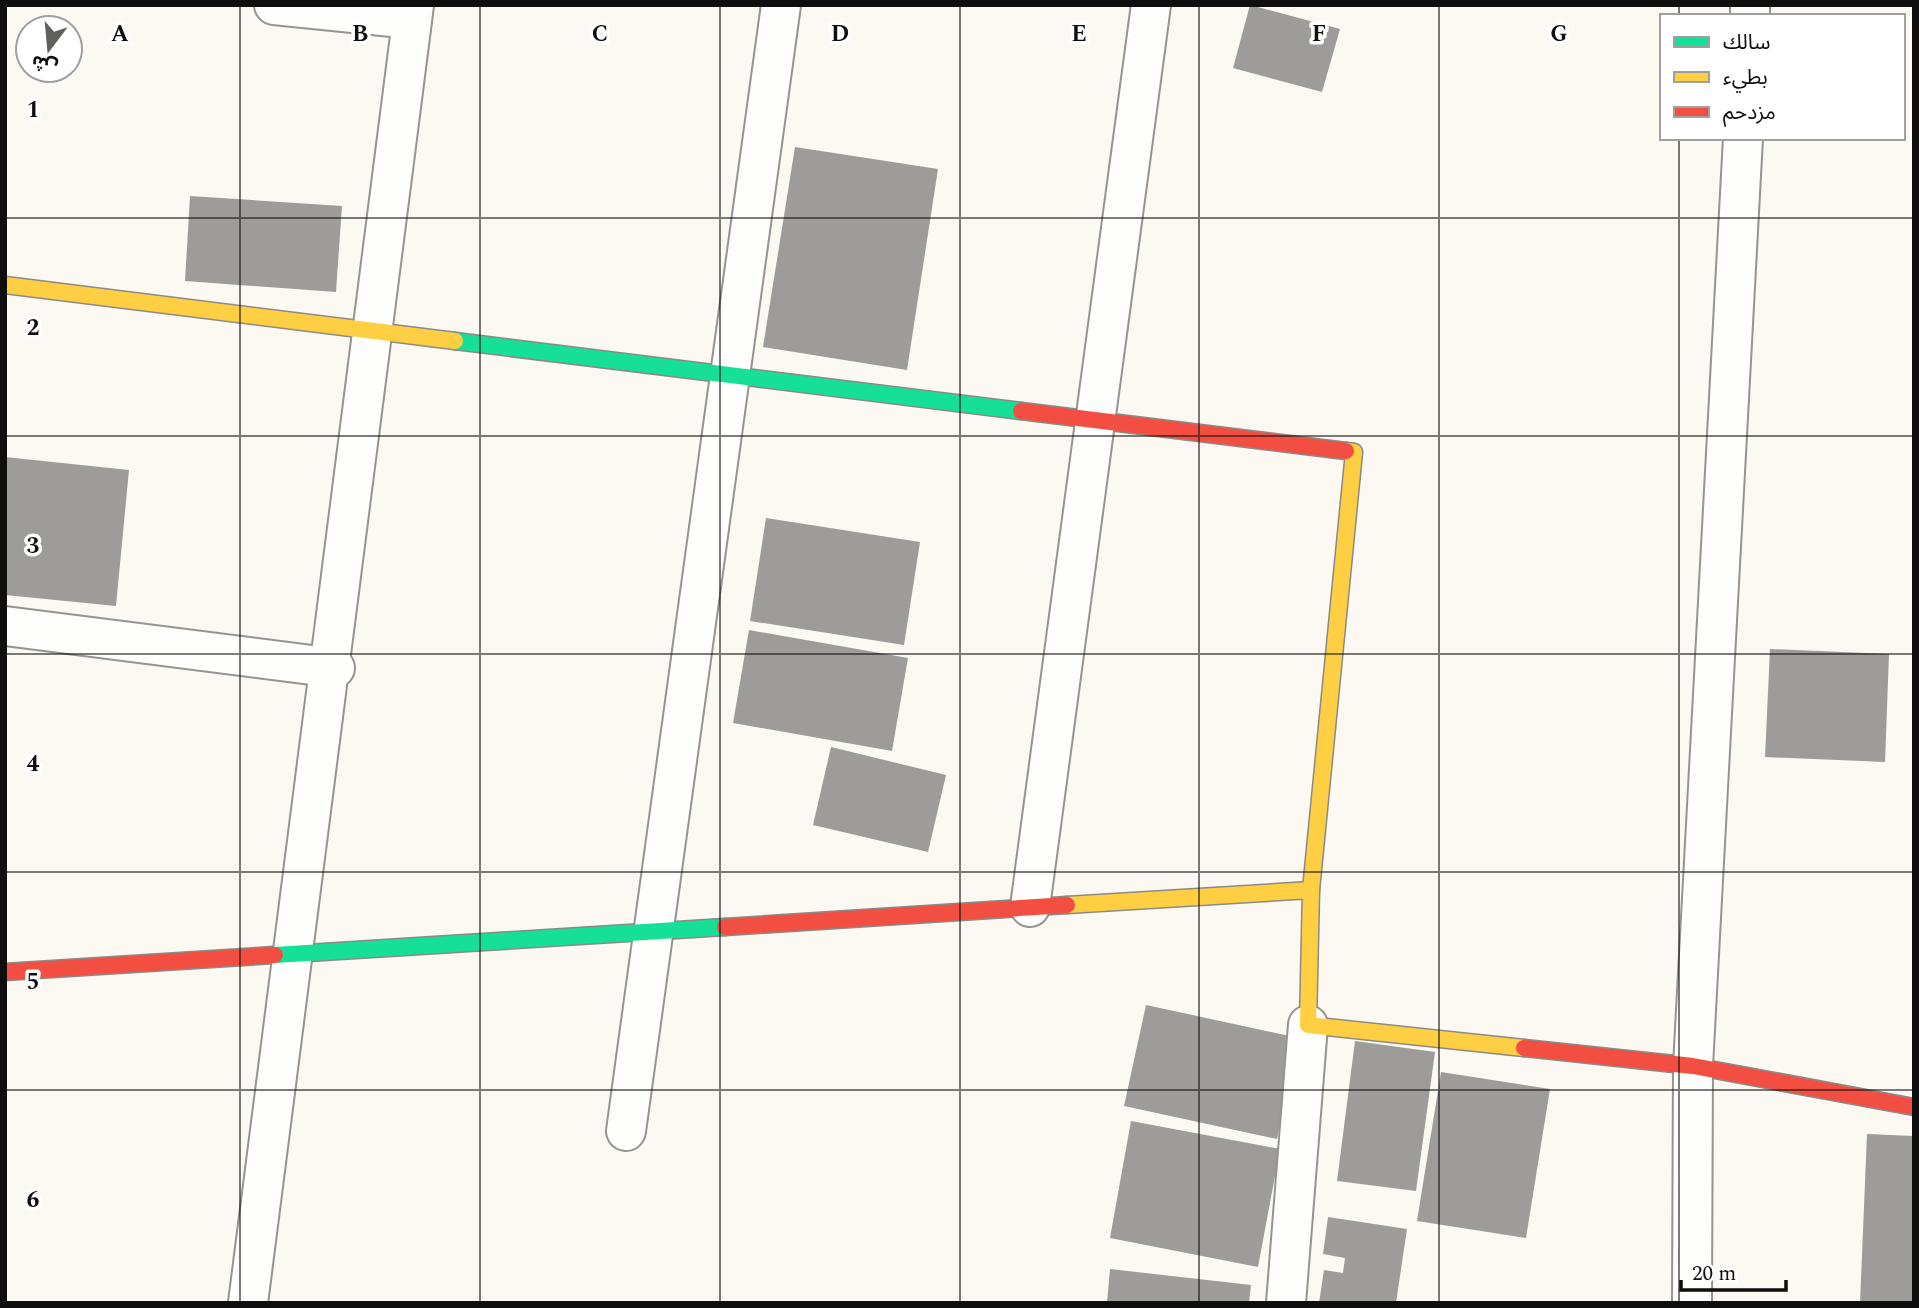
<svg xmlns="http://www.w3.org/2000/svg" width="1919" height="1308" font-family="Spectral,'Noto Sans Arabic',serif">
	<rect width="100%" height="100%" fill="#fbf9f2"/>
	<!-- building -->
	<g fill="#9e9c98">
		<polygon points="1250,5 1340,29 1322,92 1233,68"/>
		<polygon points="795,147 938,169 907,370 763,347"/>
		<polygon points="190,196 342,206 336,292 185,281"/>
		<polygon points="5,457 129,470 116,606 5,595"/>
		<polygon points="766,518 920,542 904,645 750,621"/>
		<polygon points="749,630 908,658 892,751 733,723"/>
		<polygon points="1770,649 1889,654 1885,762 1765,757"/>
		<polygon points="831,747 946,775 928,852 813,825"/>
		<polygon points="1146,1005 1299,1038 1277,1139 1124,1106"/>
		<polygon points="1355,1041 1435,1052 1416,1191 1337,1181"/>
		<polygon points="1441,1072 1550,1089 1526,1238 1417,1221"/>
		<polygon points="1131,1121 1280,1149 1258,1267 1110,1238"/>
		<polygon points="1867,1134 1914,1136 1914,1303 1860,1303"/>
		<polygon points="1328,1217 1407,1229 1396,1303 1319,1303 1324,1270 1343,1273 1345,1258 1323,1254"/>
		<polygon points="1110,1269 1251,1285 1249,1303 1107,1303"/>
	</g>
	<g fill="none" stroke-linecap="round" stroke-linejoin="round">
		<defs>
			<g id="street">
				<polyline points="274,5 412,19"/>
				<polyline points="1750,16 1750,5"/>
				<polyline points="5,626 335,668"/>
				<polyline points="1030,907 1151,5"/>
				<polyline points="626,1131 781,5"/>
				<polyline points="248,1303 414,5"/>
				<polyline points="1286,1303 1308,1025"/>
				<polyline points="1692,1303 1693,1066 1743,138"/>
			</g>
			<g id="fast">
				<polyline points="455,341 1021,411"/>
				<polyline points="275,955 725,927"/>
			</g>
			<g id="slow">
				<polyline points="5,285 455,341"/>
				<polyline points="1311,890 1354,452 1346,451"/>
				<polyline points="1067,905 1311,890 1308,1025 1524,1048"/>
			</g>
			<g id="jam">
				<polyline points="1021,411 1346,451"/>
				<polyline points="725,927 1067,905"/>
				<polyline points="5,972 275,955"/>
				<polyline points="1524,1048 1693,1066 1914,1107"/>
			</g>
		</defs>
		<!-- street casing -->
		<use href="#street" stroke="#959491" stroke-width="42"/>
		<!-- fast casing -->
		<use href="#fast" stroke="#8b8a87" stroke-width="19"/>
		<!-- slow casing -->
		<use href="#slow" stroke="#8b8a87" stroke-width="19"/>
		<!-- jam casing -->
		<use href="#jam" stroke="#8b8a87" stroke-width="19"/>
		<!-- street -->
		<use href="#street" stroke="#fefefd" stroke-width="38"/>
		<!-- fast -->
		<use href="#fast" stroke="#16e098" stroke-width="16"/>
		<!-- slow -->
		<use href="#slow" stroke="#ffcf43" stroke-width="16"/>
		<!-- jam -->
		<use href="#jam" stroke="#f24e42" stroke-width="16"/>
	</g>
	<!-- grid -->
	<path fill="none" stroke="#0e0e0e" stroke-width="2" stroke-opacity="0.55" d="M240,5V1303M480,5V1303M720,5V1303M960,5V1303M1199,5V1303M1439,5V1303M1679,5V16M1679,138V1303M5,218H1914M5,436H1914M5,654H1914M5,872H1914M5,1090H1914"/>
	<g font-size="23" text-anchor="middle" font-weight="bold" fill="#0e0e0e" stroke="#fff" stroke-width="7" stroke-linejoin="round" paint-order="stroke">
		<text x="120" y="41">A</text>
		<text x="360" y="41">B</text>
		<text x="600" y="41">C</text>
		<text x="840" y="41">D</text>
		<text x="1079" y="41">E</text>
		<text x="1319" y="41">F</text>
		<text x="1559" y="41">G</text>
		<text x="33" y="117">1</text>
		<text x="33" y="335">2</text>
		<text x="33" y="553">3</text>
		<text x="33" y="771">4</text>
		<text x="33" y="989">5</text>
		<text x="33" y="1207">6</text>
	</g>
	<!-- border -->
	<rect width="1919" height="1308" fill="none" stroke="#0e0e0e" stroke-width="14"/>
	<!-- legend -->
	<rect x="1660" y="14" width="245" height="126" fill="#ffffff" stroke="#9f9f9f" stroke-width="2"/>
	<rect x="1674" y="37" width="35" height="10" fill="#16e098" stroke="#9f9f9f" stroke-width="2"/>
	<text x="1723" y="49" font-size="21" fill="#0e0e0e">سالك</text>
	<rect x="1674" y="72" width="35" height="10" fill="#ffcf43" stroke="#9f9f9f" stroke-width="2"/>
	<text x="1723" y="84" font-size="21" fill="#0e0e0e">بطيء</text>
	<rect x="1674" y="107" width="35" height="10" fill="#f24e42" stroke="#9f9f9f" stroke-width="2"/>
	<text x="1723" y="119" font-size="21" fill="#0e0e0e">مزدحم</text>
	<!-- north arrow -->
	<g transform="translate(49 49) rotate(196)"><circle r="33" fill="#ffffff" stroke="#9f9f9f" stroke-width="2"/>
	<path d="M0-5L12 26L0 18L-12 26Z" fill="#61605e"/>
	<text y="-10" font-size="19" font-weight="bold" text-anchor="middle" fill="#0e0e0e">ش</text>
	</g>
	<!-- scale -->
	<path d="M1681 1280v10h105v-10" fill="none" stroke="#0e0e0e" stroke-width="3.5"/>
	<text x="1692" y="1280" font-size="21" fill="#0e0e0e" stroke="#ffffff" stroke-width="5" paint-order="stroke">20 m</text>
</svg>
